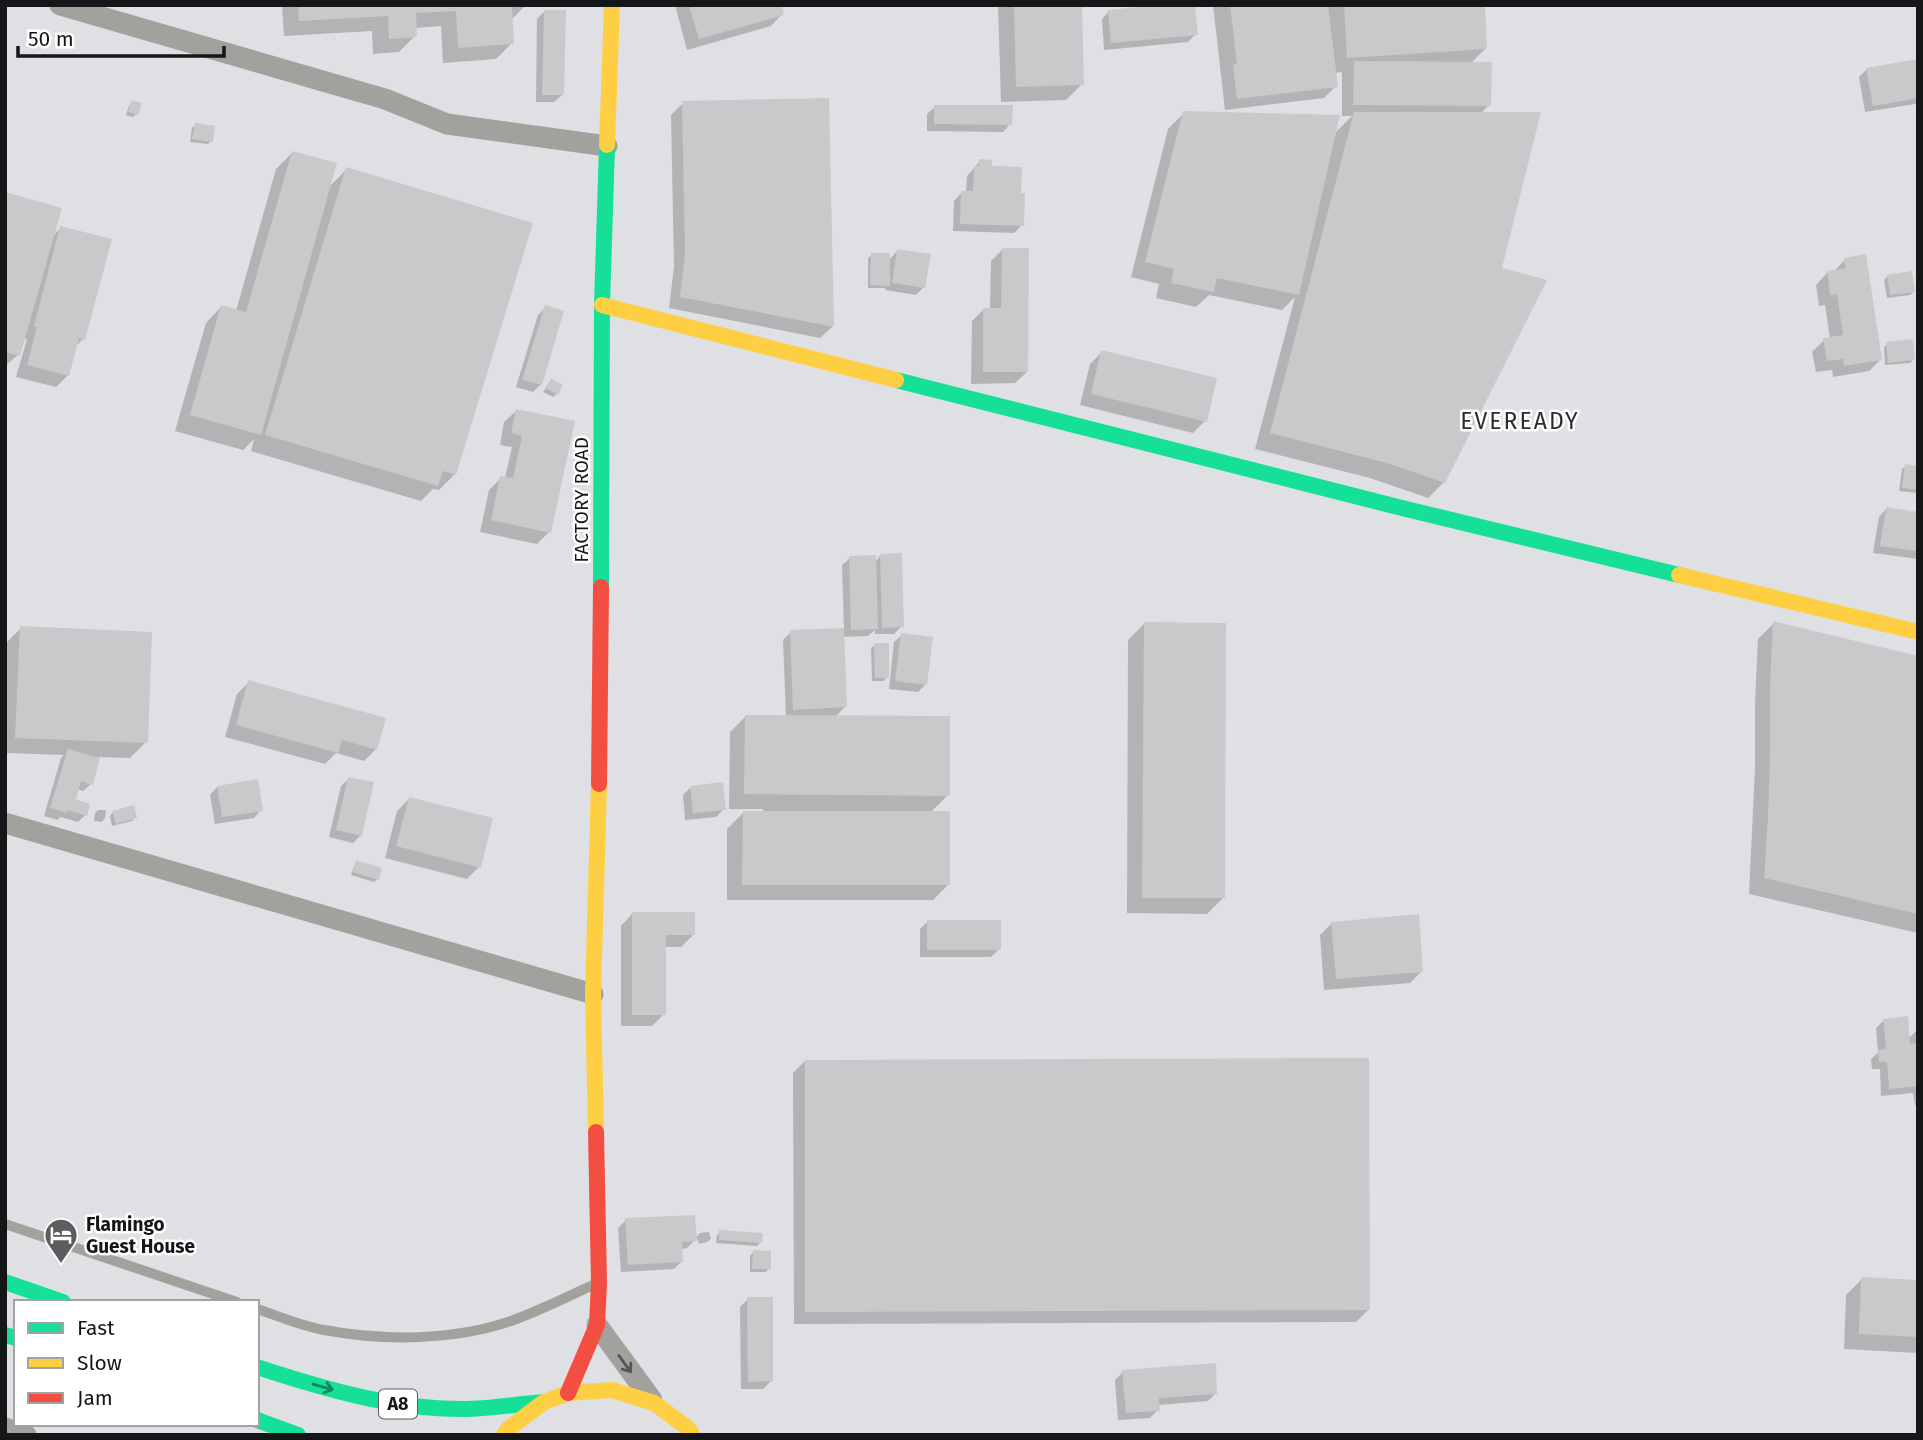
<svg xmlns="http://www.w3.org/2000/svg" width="1923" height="1440" font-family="'Fira Sans',sans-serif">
	<rect width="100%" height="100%" fill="#dee0e3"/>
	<!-- shadow -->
	<g fill="#0003">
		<polygon points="282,5 525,5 525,6 511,20 512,43 496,59 443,63 441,26 415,28 415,36 399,52 373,54 372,31 284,36"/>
		<polygon points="675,5 780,5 782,14 771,26 687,50"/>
		<polygon points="998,5 1080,5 1082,84 1066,100 1001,102"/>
		<polygon points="1213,5 1483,5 1486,48 1471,63 1489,105 1480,114 1444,482 1428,498 1370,478 1255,449 1295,297 1282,310 1209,295 1196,307 1156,298 1159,284 1131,277 1168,129 1184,113 1334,134 1352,116 1342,116 1342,72 1334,73 1336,86 1324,98 1225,110"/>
		<polygon points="545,11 562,95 554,102 536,102 537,19"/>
		<polygon points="1109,11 1196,34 1188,42 1104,50 1102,19"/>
		<polygon points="1918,66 1918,101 1915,104 1865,112 1859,77 1867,69"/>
		<polygon points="828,100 832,327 820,338 669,308 674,267 671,115 683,103"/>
		<polygon points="132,102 136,114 133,117 126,115 129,106"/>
		<polygon points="935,107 1010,124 1003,132 927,131 927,114"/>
		<polygon points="195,125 211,141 208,144 190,142 192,128"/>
		<polygon points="292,153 329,187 347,169 455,474 439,490 433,489 421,501 251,451 254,439 243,450 175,431 206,323 221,307 236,311 276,169"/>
		<polygon points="980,161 990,167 1022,225 1014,233 953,231 954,201 961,193 966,193 967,176"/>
		<polygon points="5,194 52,236 61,228 83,339 75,347 68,375 56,387 16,377 27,339 23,338 18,355 5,366"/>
		<polygon points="1003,249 1027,372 1015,383 971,384 972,321 984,309 990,309 991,261"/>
		<polygon points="897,251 924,287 916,295 885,290 885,288 868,288 868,258 872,255 889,260"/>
		<polygon points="1845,260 1880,360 1869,371 1833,377 1832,370 1816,372 1812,352 1824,340 1830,339 1825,305 1819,306 1816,285 1827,273 1833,272"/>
		<polygon points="1888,276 1914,291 1910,295 1887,298 1884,280"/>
		<polygon points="546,307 541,384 533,392 516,387 538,315"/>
		<polygon points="1887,344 1913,360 1910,363 1885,365 1884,347"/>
		<polygon points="1102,352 1205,421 1193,433 1080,405 1090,364"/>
		<polygon points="548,385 557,394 553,397 543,392"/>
		<polygon points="516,411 549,532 537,544 480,532 489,490 501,478 505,478 512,447 500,445 504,422"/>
		<polygon points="1906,466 1918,468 1917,493 1899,491 1902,469"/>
		<polygon points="1886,509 1918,514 1918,559 1873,553 1879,517"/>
		<polygon points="880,556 902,626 894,634 875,634 875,630 868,636 843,637 845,707 835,717 948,795 930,813 949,884 933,900 727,900 727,829 743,813 763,813 763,809 729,809 730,732 746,716 786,717 783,640 791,632 844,630 842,565 850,558 875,562"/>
		<polygon points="1774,623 1918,658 1918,933 1749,894 1755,768 1755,703 1758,639"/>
		<polygon points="1144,624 1223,898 1207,914 1127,913 1128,640"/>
		<polygon points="21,628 146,742 130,758 99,757 91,784 83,791 77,789 73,801 85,815 78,822 60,817 58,820 44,816 61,758 64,755 5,753 5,644"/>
		<polygon points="902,635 926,684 918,692 889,689 894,642"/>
		<polygon points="875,645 887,677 884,681 872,681 871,648"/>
		<polygon points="249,682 376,749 364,761 336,753 325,764 225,737 237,694"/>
		<polygon points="349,778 361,835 353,843 329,837 341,786"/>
		<polygon points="217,787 261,810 254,818 215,824 210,795"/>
		<polygon points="690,788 724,809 716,817 685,820 683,795"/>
		<polygon points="409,799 479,867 467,879 385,858 397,811"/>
		<polygon points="98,810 106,810 105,818 102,822 94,821 95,813"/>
		<polygon points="113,812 135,818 132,821 112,826 110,816"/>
		<polygon points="357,862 377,879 374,882 351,875 354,866"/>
		<polygon points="632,914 693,935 681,947 664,947 664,1014 652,1026 621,1026 621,926"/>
		<polygon points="928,921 999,949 991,957 920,957 920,929"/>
		<polygon points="1332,923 1422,971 1410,983 1324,990 1320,935"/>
		<polygon points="1884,1020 1908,1039 1918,1029 1918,1105 1915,1105 1913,1093 1881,1096 1880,1069 1872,1069 1871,1059 1878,1053 1876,1028"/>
		<polygon points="805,1061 1368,1310 1356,1322 794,1324 793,1073"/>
		<polygon points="626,1220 695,1239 700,1233 709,1232 711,1239 707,1242 699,1244 697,1238 687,1248 681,1249 682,1261 674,1269 621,1272 618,1228"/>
		<polygon points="720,1232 760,1243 757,1246 716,1243 717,1235"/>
		<polygon points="753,1252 769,1268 766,1272 750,1272 750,1256"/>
		<polygon points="1862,1279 1918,1282 1918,1353 1844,1349 1846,1295"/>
		<polygon points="748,1299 771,1381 763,1389 741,1389 740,1307"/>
		<polygon points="1123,1372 1216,1393 1208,1401 1158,1405 1158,1410 1150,1418 1118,1420 1115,1380"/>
	</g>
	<!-- building -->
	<g fill="#c9c9cb">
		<polygon points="298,5 512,5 514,44 458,48 456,11 416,13 417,37 389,39 388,16 299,21"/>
		<polygon points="689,5 782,5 784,15 699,39"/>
		<polygon points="1014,5 1082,5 1084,85 1016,87"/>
		<polygon points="1159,5 1195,5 1198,35 1111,43 1108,10"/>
		<polygon points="1230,5 1328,5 1338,87 1237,99 1233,65 1237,64"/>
		<polygon points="1344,5 1485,5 1487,49 1347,58"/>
		<polygon points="544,10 566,10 564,95 542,95"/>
		<polygon points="1918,59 1918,98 1873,106 1866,68"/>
		<polygon points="1354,61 1492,62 1491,106 1353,105"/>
		<polygon points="829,98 834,327 680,297 685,254 682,101"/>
		<polygon points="132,100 142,103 138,115 128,112"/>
		<polygon points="934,105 1013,105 1012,125 934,124"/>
		<polygon points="1183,111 1340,115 1299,295 1217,278 1214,292 1171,283 1174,269 1145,262"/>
		<polygon points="1354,112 1541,112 1502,268 1547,280 1445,483 1387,463 1270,433"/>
		<polygon points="195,123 215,126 213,142 192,139"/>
		<polygon points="292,151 337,163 261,435 190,415 221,305 246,312"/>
		<polygon points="979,159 992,160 992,166 1022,167 1021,193 1025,193 1024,226 960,224 961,191 973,191 974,166 979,166"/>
		<polygon points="346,167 533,223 456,475 443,471 438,486 265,435"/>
		<polygon points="5,192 62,208 20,356 5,352"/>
		<polygon points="60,226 112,239 85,340 79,338 69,376 27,365 37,327 34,326"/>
		<polygon points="1002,248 1029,248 1028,372 983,372 983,308 1001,308"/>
		<polygon points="897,249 931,254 925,288 892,283"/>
		<polygon points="871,253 890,253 890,286 870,285"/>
		<polygon points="1866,254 1882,360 1844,366 1843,359 1827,361 1823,338 1843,335 1837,294 1830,295 1827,271 1846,268 1844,258"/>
		<polygon points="1912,271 1915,292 1890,295 1887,275"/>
		<polygon points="545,305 564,311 542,385 522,380"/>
		<polygon points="1913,339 1915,360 1888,363 1886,342"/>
		<polygon points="1101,350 1217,378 1207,422 1091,394"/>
		<polygon points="551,379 563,385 558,395 545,388"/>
		<polygon points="516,409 575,421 551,533 491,520 500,476 513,478 522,436 511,433"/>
		<polygon points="1905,464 1918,466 1918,490 1902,488"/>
		<polygon points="1886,507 1918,512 1918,551 1880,546"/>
		<polygon points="902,553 904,627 882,628 880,554"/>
		<polygon points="876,555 878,629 851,630 849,556"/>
		<polygon points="1773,621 1918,656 1918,914 1764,878 1768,818 1770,751 1770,686"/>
		<polygon points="1144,622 1226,623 1225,898 1142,898"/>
		<polygon points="20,626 152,632 148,743 15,738"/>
		<polygon points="844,628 847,707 793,710 790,630"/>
		<polygon points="901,633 933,637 927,685 895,681"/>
		<polygon points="874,643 889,643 889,678 875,678"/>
		<polygon points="248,680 386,718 377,750 342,740 338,753 236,725"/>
		<polygon points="745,715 950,716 950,796 744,794"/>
		<polygon points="68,749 100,758 93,785 81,781 76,799 90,804 87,816 68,810 67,813 50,808"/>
		<polygon points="348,777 374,782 362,836 336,830"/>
		<polygon points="258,779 263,811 222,817 217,786"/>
		<polygon points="723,782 726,810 693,813 690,786"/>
		<polygon points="409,797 493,818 481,868 396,846"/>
		<polygon points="134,805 137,818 116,824 112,811"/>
		<polygon points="743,811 950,811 950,885 742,885"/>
		<polygon points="356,860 382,868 379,880 353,872"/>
		<polygon points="632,912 695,912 695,935 666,935 666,1015 632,1015"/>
		<polygon points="1419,914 1423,972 1336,979 1331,922"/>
		<rect x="927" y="920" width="74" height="30"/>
		<polygon points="1908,1016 1910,1044 1917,1043 1918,1086 1889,1089 1887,1062 1879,1062 1878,1050 1886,1049 1883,1019"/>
		<polygon points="1369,1058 1370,1310 805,1312 805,1060"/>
		<polygon points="695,1215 697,1241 682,1242 683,1262 628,1265 625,1218"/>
		<polygon points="719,1230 763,1233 762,1243 719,1240"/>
		<polygon points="753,1250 771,1251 771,1269 752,1269"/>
		<polygon points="1861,1277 1918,1280 1918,1337 1859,1334"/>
		<polygon points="747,1297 773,1297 773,1381 748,1382"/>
		<polygon points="1216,1363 1217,1394 1159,1398 1160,1411 1126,1413 1122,1370"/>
	</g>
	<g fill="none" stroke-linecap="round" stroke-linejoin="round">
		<!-- lane -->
		<g stroke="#a2a19d" stroke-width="10">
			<polyline points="5,1224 237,1302"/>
			<path d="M257,1309C279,1316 301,1326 324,1330C383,1341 453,1341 511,1321C539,1311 567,1297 595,1284"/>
		</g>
		<!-- street -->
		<g stroke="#a2a19d" stroke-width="21">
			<polyline points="60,5 385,99 447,124 607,146"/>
			<polyline points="5,823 593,994"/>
			<polyline points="597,1325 652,1400"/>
			<polyline points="5,1428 26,1435"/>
		</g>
		<!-- fast -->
		<g stroke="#16e098" stroke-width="16">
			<polyline points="896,380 1402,508 1679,575"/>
			<polyline points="601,587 602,305 607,145"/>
			<polyline points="5,1282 63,1302"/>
			<polyline points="5,1335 16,1338"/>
			<path d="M257,1367C324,1389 392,1409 463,1409C490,1409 517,1404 544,1402"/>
			<polyline points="257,1420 298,1435"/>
		</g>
		<!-- slow -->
		<g stroke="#ffcf43" stroke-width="16">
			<polyline points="607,145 612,5"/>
			<polyline points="602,305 896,380"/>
			<polyline points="1679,575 1918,632"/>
			<polyline points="596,1132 593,994 599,784"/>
			<polyline points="504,1435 508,1429 544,1402 568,1393 612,1390 654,1403 689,1429 692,1435"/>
		</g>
		<!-- jam -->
		<g stroke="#f24e42" stroke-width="16">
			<polyline points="599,784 601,587"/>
			<polyline points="568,1393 597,1325 599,1283 596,1132"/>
		</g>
	</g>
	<!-- one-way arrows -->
	<defs><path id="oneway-shaft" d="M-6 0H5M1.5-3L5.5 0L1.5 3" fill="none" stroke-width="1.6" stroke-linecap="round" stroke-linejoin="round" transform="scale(1.75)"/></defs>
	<use stroke="#545554" href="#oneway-shaft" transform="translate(625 1364) rotate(54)"/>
	<use stroke="#16855e" href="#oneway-shaft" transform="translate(323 1387) rotate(16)"/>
	<!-- icons -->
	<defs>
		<symbol id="hotel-pin" viewBox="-11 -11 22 30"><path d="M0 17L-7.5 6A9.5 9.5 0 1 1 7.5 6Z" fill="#5b5d5f" stroke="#fff"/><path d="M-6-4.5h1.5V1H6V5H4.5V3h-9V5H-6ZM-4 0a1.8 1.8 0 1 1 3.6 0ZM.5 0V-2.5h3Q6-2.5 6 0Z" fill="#fff"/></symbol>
	</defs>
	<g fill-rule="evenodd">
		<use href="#hotel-pin" x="42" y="1216" width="38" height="52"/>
	</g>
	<g text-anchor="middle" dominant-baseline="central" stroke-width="5" stroke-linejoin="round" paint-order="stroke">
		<!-- shield labels -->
		<rect fill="#fff" stroke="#5b5c5d" stroke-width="2" x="379" y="1389.5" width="38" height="29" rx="5"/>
		<g font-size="18" font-weight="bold" fill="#151618">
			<text x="398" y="1404">A8</text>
		</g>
		<!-- street labels -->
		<g font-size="19" fill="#151618" stroke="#fff">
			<text transform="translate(581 500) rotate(-90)">FACTORY ROAD</text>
		</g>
		<!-- poi labels -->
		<g font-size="19" font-weight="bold" fill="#151618" stroke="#fff" text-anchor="start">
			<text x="86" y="1224">Flamingo<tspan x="86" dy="22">Guest House</tspan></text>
		</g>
		<!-- quarter labels -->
		<g font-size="23" letter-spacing="2" fill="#292c30" stroke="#fff">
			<text x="1520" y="421">EVEREADY</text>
		</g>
	</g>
	<!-- border -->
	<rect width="1923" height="1440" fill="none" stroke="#151618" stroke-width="14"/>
	<!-- legend -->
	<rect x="14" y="1300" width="245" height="126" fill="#ffffff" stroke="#a1a2a3" stroke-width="2"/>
	<rect x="28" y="1323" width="35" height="10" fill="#16e098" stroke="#a1a2a3" stroke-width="2"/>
	<text x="77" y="1335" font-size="21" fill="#151618">Fast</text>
	<rect x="28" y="1358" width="35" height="10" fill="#ffcf43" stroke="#a1a2a3" stroke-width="2"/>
	<text x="77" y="1370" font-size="21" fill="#151618">Slow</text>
	<rect x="28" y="1393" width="35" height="10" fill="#f24e42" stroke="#a1a2a3" stroke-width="2"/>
	<text x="77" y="1405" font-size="21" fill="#151618">Jam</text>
	<!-- scale -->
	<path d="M18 46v10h206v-10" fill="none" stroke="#151618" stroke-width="3.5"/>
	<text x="28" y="46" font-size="21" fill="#151618" stroke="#ffffff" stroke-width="5" paint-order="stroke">50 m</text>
</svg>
